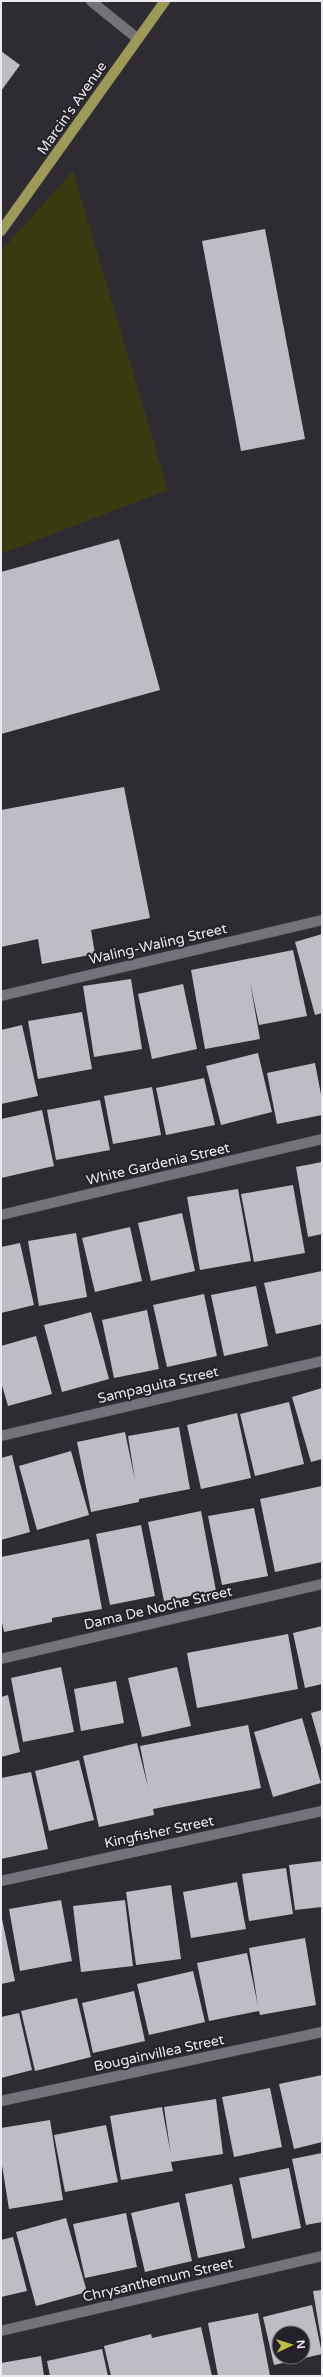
<svg xmlns="http://www.w3.org/2000/svg" width="323" height="2377" font-family="'Varela Round',sans-serif">
	<rect width="100%" height="100%" fill="#2e2b32"/>
	<!-- green -->
	<polygon fill="#3a3b10" points="73,171 168,490 1,554 1,251"/>
	<!-- building -->
	<g fill="#bfbcc5" fill-rule="evenodd">
		<polygon points="1,51 20,65 1,91"/>
		<polygon points="265,229 305,439 241,451 202,241"/>
		<polygon points="119,539 160,690 1,734 1,572"/>
		<polygon points="124,787 150,918 91,930 95,954 42,964 38,939 1,947 1,810"/>
		<polygon points="322,934 322,1013 315,1015 295,942"/>
		<polygon points="293,950 307,1016 259,1025 250,982 260,1039 205,1049 191,970"/>
		<polygon points="131,979 142,1049 94,1057 83,986"/>
		<polygon points="183,984 197,1049 152,1059 138,994"/>
		<polygon points="82,1012 92,1069 38,1079 28,1021"/>
		<polygon points="22,1025 38,1096 1,1104 1,1030"/>
		<polygon points="258,1053 272,1112 221,1125 206,1066"/>
		<polygon points="315,1063 322,1100 322,1115 277,1124 267,1073"/>
		<polygon points="204,1078 215,1125 166,1135 156,1088"/>
		<polygon points="152,1087 161,1135 113,1144 104,1096"/>
		<polygon points="100,1100 110,1150 56,1160 47,1110"/>
		<polygon points="42,1110 54,1166 1,1178 1,1119"/>
		<polygon points="322,1162 322,1234 308,1237 296,1167"/>
		<polygon points="293,1185 305,1253 254,1262 241,1194"/>
		<polygon points="238,1189 251,1261 200,1270 187,1197"/>
		<polygon points="182,1213 195,1271 151,1281 138,1223"/>
		<polygon points="130,1227 142,1281 95,1292 82,1238"/>
		<polygon points="76,1233 87,1297 39,1306 28,1241"/>
		<polygon points="20,1243 34,1305 1,1313 1,1247"/>
		<polygon points="322,1271 322,1324 276,1334 264,1283"/>
		<polygon points="256,1286 268,1346 224,1356 211,1295"/>
		<polygon points="204,1294 217,1356 167,1367 153,1305"/>
		<polygon points="147,1310 159,1369 114,1378 102,1320"/>
		<polygon points="91,1312 109,1379 62,1392 44,1325"/>
		<polygon points="36,1336 52,1394 8,1406 1,1382 1,1346"/>
		<polygon points="322,1388 322,1459 311,1462 292,1397"/>
		<polygon points="289,1402 304,1464 255,1476 240,1414"/>
		<polygon points="237,1413 251,1478 201,1489 187,1425"/>
		<polygon points="179,1427 190,1489 139,1499 139,1502 91,1512 77,1442 125,1432 135,1480 128,1436"/>
		<polygon points="71,1451 89,1515 37,1530 19,1466"/>
		<polygon points="12,1455 30,1532 1,1540 1,1458"/>
		<polygon points="322,1486 322,1562 275,1572 260,1499"/>
		<polygon points="254,1508 268,1576 222,1585 208,1516"/>
		<polygon points="201,1511 216,1591 164,1601 148,1522"/>
		<polygon points="141,1525 155,1596 110,1605 96,1534"/>
		<polygon points="89,1539 102,1609 52,1618 52,1622 4,1632 1,1618 1,1557"/>
		<polygon points="322,1626 322,1684 305,1688 293,1633"/>
		<polygon points="288,1634 298,1689 197,1708 187,1653"/>
		<polygon points="61,1667 74,1732 23,1742 11,1678"/>
		<polygon points="177,1667 191,1726 142,1737 128,1678"/>
		<polygon points="116,1681 124,1723 81,1731 74,1689"/>
		<polygon points="8,1695 20,1752 1,1757 1,1697"/>
		<polygon points="322,1710 322,1752 311,1713"/>
		<polygon points="302,1718 321,1783 273,1797 254,1732"/>
		<polygon points="248,1725 261,1788 153,1809 154,1815 99,1827 83,1756 137,1743 148,1787 140,1746"/>
		<polygon points="79,1760 94,1820 49,1831 35,1771"/>
		<polygon points="31,1772 48,1849 1,1859 1,1778"/>
		<polygon points="322,1861 322,1907 295,1910 289,1865"/>
		<polygon points="286,1868 293,1914 249,1921 242,1874"/>
		<polygon points="237,1882 246,1929 191,1938 183,1892"/>
		<polygon points="171,1885 181,1959 136,1965 126,1892"/>
		<polygon points="61,1900 72,1961 20,1971 9,1909"/>
		<polygon points="125,1900 133,1966 81,1972 73,1906"/>
		<polygon points="1,1914 15,1981 1,1984"/>
		<polygon points="305,1938 316,2005 260,2015 259,2011 209,2021 197,1963 247,1953 258,2006 249,1948"/>
		<polygon points="193,1971 205,2022 149,2035 137,1984"/>
		<polygon points="134,1991 145,2041 93,2053 82,2003"/>
		<polygon points="77,1998 91,2057 35,2071 21,2011"/>
		<polygon points="19,2013 32,2070 1,2078 1,2017"/>
		<polygon points="322,2075 322,2142 294,2149 279,2084"/>
		<polygon points="270,2088 282,2147 234,2157 222,2097"/>
		<polygon points="216,2099 223,2154 171,2162 173,2171 121,2180 110,2116 162,2107 171,2155 164,2107"/>
		<polygon points="50,2120 63,2200 9,2209 1,2159 1,2128"/>
		<polygon points="106,2125 118,2182 65,2192 54,2135"/>
		<polygon points="322,2153 322,2222 306,2225 292,2159"/>
		<polygon points="289,2168 301,2228 252,2239 239,2178"/>
		<polygon points="232,2184 245,2248 198,2258 185,2194"/>
		<polygon points="179,2202 192,2261 145,2272 131,2213"/>
		<polygon points="126,2213 137,2267 85,2278 73,2224"/>
		<polygon points="66,2218 87,2292 36,2306 16,2232"/>
		<polygon points="13,2237 27,2291 1,2297 1,2240"/>
		<polygon points="322,2290 322,2339 321,2339 313,2291"/>
		<path d="M312,2305L322,2354L274,2365L263,2317ZM279,2333H303V2357H279Z"/>
		<polygon points="258,2313 270,2376 218,2376 208,2323"/>
		<polygon points="201,2327 212,2376 111,2376 104,2346 151,2334 152,2338"/>
		<polygon points="102,2349 108,2376 50,2376 47,2361"/>
		<polygon points="41,2356 44,2376 1,2376 1,2363"/>
	</g>
	<g fill="none" stroke-linecap="round" stroke-linejoin="round">
		<defs>
			<g id="minor">
				<polyline points="91,1 138,39"/>
				<polyline points="1,996 322,920"/>
				<polyline points="1,1215 322,1139"/>
				<polyline points="1,1436 322,1361"/>
				<polyline points="1,1659 322,1584"/>
				<polyline points="1,1881 322,1811"/>
				<polyline points="1,2101 322,2032"/>
				<polyline points="1,2331 322,2256"/>
			</g>
			<polyline id="major" points="1,231 165,1"/>
		</defs>
		<!-- minor casing -->
		<use href="#minor" stroke="#49474d" stroke-width="11"/>
		<!-- major casing -->
		<use href="#major" stroke="#49474d" stroke-width="11"/>
		<!-- minor -->
		<use href="#minor" stroke="#76727b" stroke-width="10"/>
		<!-- major -->
		<use href="#major" stroke="#9b9a56" stroke-width="10"/>
	</g>
	<g text-anchor="middle" dominant-baseline="central" stroke-width="4" stroke-linejoin="round" paint-order="stroke">
		<!-- street labels -->
		<g font-size="14" fill="#eceaef" stroke="#242128">
			<text transform="translate(72 108) rotate(-55)">Marcin's Avenue</text>
			<text transform="translate(158 944) rotate(-13)">Waling-Waling Street</text>
			<text transform="translate(158 1164) rotate(-13)">White Gardenia Street</text>
			<text transform="translate(158 1385) rotate(-13)">Sampaguita Street</text>
			<text transform="translate(158 1608) rotate(-13)">Dama De Noche Street</text>
			<text transform="translate(159 1832) rotate(-12)">Kingfisher Street</text>
			<text transform="translate(159 2053) rotate(-12)">Bougainvillea Street</text>
			<text transform="translate(158 2280) rotate(-13)">Chrysanthemum Street</text>
		</g>
	</g>
	<!-- border -->
	<rect width="323" height="2377" fill="none" stroke="#eceaef" stroke-width="4"/>
	<!-- north arrow -->
	<g transform="translate(291 2345) rotate(86)"><circle r="19" fill="#242128" stroke="#747178"/>
	<path d="M0-3L7 15L0 10L-7 15Z" fill="#bdbf43"/>
	<text y="-6" font-size="11" font-weight="bold" text-anchor="middle" fill="#eceaef">N</text>
	</g>
</svg>
